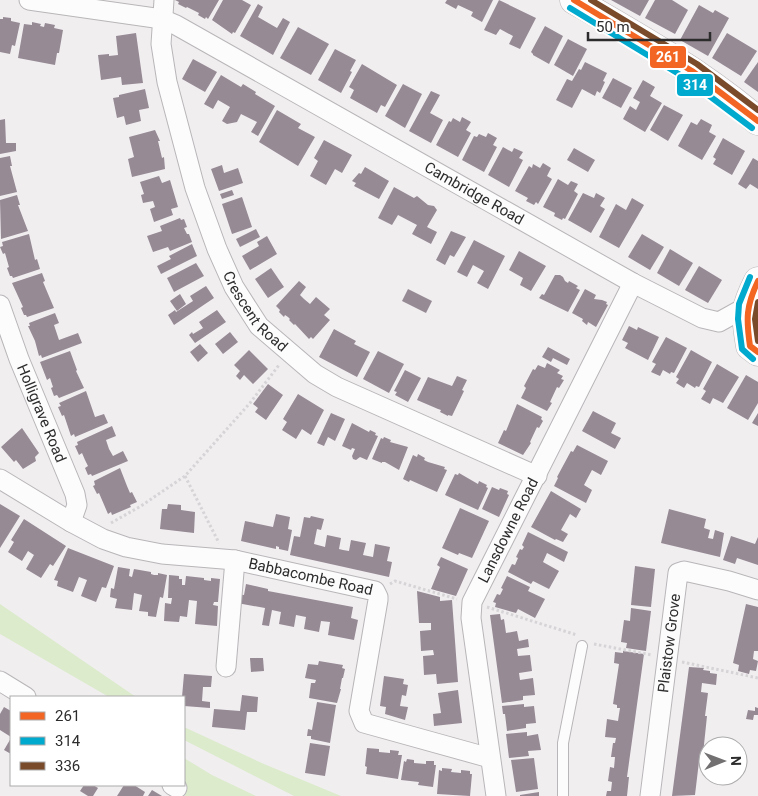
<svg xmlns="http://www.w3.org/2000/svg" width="758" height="796" font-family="Roboto,sans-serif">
	<rect width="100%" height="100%" fill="#f1eef0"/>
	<!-- green -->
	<g fill="#dcebcc">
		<polygon points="0,604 136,697 109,697 0,634"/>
		<polygon points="184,727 264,764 341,796 294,796 184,740"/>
		<polygon points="184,758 212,775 256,796 185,796 187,785 184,783"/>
	</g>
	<!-- building -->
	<g fill="#968a95">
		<polygon points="175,0 219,0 208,19 206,17 205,19 198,15 199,13 187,7 186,8 178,4 179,2"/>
		<polygon points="223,0 242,0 251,5 235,33 233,32 232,34 212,20"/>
		<polygon points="447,0 493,0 482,22 471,16 473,12 458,5 456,9 445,3"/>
		<polygon points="499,0 536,18 520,49 509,44 513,36 500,29 496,35 484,30"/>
		<polygon points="611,0 649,0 640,16"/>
		<polygon points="655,0 672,0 688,10 675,34 645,18"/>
		<polygon points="258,4 263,7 258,17 277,28 283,18 290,22 273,55 240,36"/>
		<polygon points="699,5 713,13 715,10 729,18 708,56 680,40"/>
		<polygon points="3,17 11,18 11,21 20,23 15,46 12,45 10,54 0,52 0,19 3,19"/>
		<polygon points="32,22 41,24 40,26 44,27 45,23 55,25 54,28 63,30 59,53 57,53 55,65 18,58 24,24 32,25"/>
		<polygon points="545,26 563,36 549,64 533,55 533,54 531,52"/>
		<polygon points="298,27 329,44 311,75 280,58"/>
		<polygon points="136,33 143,83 122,85 121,77 101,80 98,55 109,54 109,56 118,55 116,36"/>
		<polygon points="727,33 757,51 741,76 712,58"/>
		<polygon points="568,39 587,49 573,76 554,65"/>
		<polygon points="335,49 356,60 350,71 352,72 341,93 318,80"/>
		<polygon points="193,59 217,72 205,92 182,79"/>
		<polygon points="585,62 607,73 603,81 605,82 600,93 597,91 595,96 582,89 572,108 556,100 567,79 572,81 579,69 581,70"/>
		<polygon points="758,62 758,92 744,82"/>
		<polygon points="362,64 397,85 385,107 381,105 377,113 350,98 354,90 349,87"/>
		<polygon points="221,75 241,87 243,84 256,92 255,94 275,106 258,136 251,132 257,122 241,114 237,122 227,124 222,121 230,107 218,100 213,109 204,104"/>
		<polygon points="613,78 632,88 621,108 602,98"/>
		<polygon points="643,80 655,87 650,96 662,103 645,132 623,119 630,106 636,110 640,102 633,98"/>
		<polygon points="403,84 422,94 405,128 385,116"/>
		<polygon points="145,89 149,108 139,110 141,121 126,125 124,116 117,118 113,98 119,97 119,95"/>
		<polygon points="431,91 440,95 430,113 443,120 431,143 409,131"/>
		<polygon points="664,105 683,115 668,141 650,130"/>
		<polygon points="277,110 301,124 298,128 315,137 298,166 259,142"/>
		<polygon points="462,117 471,122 466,130 471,133 458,157 436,145 449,121 451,122 453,118 460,122"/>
		<polygon points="5,119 6,143 16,143 16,151 0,154 0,120"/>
		<polygon points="701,119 712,125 709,132 716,136 702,160 678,146 691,122 697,125"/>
		<polygon points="155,130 160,141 158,141 162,158 164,157 165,169 132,177 128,159 134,157 129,137"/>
		<polygon points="488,133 497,138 493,145 497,147 484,172 462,160 474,136 477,137 479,134 486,137"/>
		<polygon points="723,138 745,151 732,175 713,164 716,159 713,157"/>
		<polygon points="324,140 352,155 342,173 335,169 326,185 310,176 318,161 314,158"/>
		<polygon points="503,147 512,152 514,148 523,152 519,158 523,160 509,187 488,175"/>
		<polygon points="574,148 595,160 588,172 567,160"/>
		<polygon points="10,156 12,166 10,166 17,192 0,196 0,158"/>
		<polygon points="753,158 758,161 758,189 750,184 746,189 738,184"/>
		<polygon points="543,163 551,168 547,176 552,179 538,204 536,202 534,205 526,201 528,198 515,191 529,166 532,168 533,164 540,168"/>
		<polygon points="222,165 224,173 238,168 243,183 219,191 211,169"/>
		<polygon points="365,167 389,181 379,199 354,186 356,183 352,181 359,173 361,174"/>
		<polygon points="159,176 162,183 170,180 178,207 171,209 173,215 154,222 150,209 155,207 153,201 143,203 141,195 144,194 140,182"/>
		<polygon points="558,179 568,185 571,181 578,184 574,191 578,194 565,219 563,218 562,220 554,216 555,213 543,207"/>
		<polygon points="394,187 414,198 417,196 428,205 434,206 437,210 427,227 437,232 431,244 412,234 417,225 398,215 392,225 378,218"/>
		<polygon points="232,190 234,195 222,199 220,194"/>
		<polygon points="583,193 594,198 596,193 605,198 600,206 605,209 591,233 568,220"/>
		<polygon points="17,195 20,205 18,205 28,231 1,239 0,200"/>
		<polygon points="242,197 252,227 232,234 222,204"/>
		<polygon points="632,198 644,205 619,248 599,237 616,204 626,210"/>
		<polygon points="180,218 181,220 184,219 187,227 184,228 187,234 189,234 192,242 170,251 168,247 153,252 147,236 162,231 160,226"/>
		<polygon points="256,229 260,237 240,247 236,239"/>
		<polygon points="451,231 466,237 454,257 450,255 445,265 436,260"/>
		<polygon points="29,234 35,260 37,259 40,269 13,278 12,276 10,276 7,268 9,267 5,253 3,254 0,247 3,246 2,242"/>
		<polygon points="642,234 664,247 650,270 628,257"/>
		<polygon points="267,236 277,254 250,270 242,256 259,246 257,242"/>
		<polygon points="474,240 505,256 488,289 477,283 484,271 473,265 467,277 457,272"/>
		<polygon points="192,244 197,256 161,274 157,266 171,259 169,256"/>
		<polygon points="670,249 693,263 679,286 657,273"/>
		<polygon points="519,251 546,266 531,291 520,285 523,278 509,270"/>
		<polygon points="196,263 204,276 174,292 167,278"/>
		<polygon points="699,266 722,280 708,303 685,290"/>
		<polygon points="271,268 284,287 268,298 255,279"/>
		<polygon points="42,273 45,281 43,282 54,308 27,317 26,315 24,315 21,308 23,307 12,283"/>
		<polygon points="555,275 560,275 563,277 565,281 568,283 569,281 578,286 576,288 580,290 568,312 539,298 542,294 544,295"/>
		<polygon points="299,281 306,287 300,295 304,299 310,304 316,297 330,309 324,315 330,320 313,339 311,337 309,339 295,324 294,325 289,320 290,319 288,317 285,315 284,317 279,312 280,310 276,306"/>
		<polygon points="206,286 214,298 174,325 168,315 175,310 176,312 193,301 190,296"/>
		<polygon points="408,289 432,301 426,313 402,301"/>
		<polygon points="585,289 596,295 594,299 602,300 607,302 606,304 608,305 596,327 588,322 587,325 582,321 583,319 572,313"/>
		<polygon points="180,294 186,304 177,311 170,301"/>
		<polygon points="217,310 226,322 195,343 189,335 192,332 193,334 203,328 199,322"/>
		<polygon points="55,313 59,323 54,325 59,340 78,333 82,343 42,358 41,355 39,356 35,341 28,326 30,326 29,323"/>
		<polygon points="629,326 637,330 638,327 659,337 648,360 625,348 628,343 622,340"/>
		<polygon points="334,329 356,341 354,344 370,352 357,377 319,357"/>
		<polygon points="230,332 238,342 223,354 215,344"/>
		<polygon points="666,337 687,348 674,373 671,372 670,374 663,370 660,376 651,372 656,364 652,362"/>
		<polygon points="200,344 208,353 198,362 190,352"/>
		<polygon points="548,347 570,359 567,365 553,358 551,362 542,357"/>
		<polygon points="249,350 268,369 253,384 244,375 240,380 236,376 240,371 234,365"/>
		<polygon points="691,350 712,362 699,387 696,386 695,388 687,383 684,388 676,383 679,379 676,377"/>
		<polygon points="70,351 77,370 76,371 84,388 59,398 57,395 54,396 51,388 53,387 50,378 47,380 40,362"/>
		<polygon points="378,351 404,364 389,393 363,379"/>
		<polygon points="547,363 560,370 557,373 563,376 561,379 564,380 559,388 557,387 550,402 552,403 547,411 521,398 526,388 524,386 533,369 535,370 538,365 545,368"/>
		<polygon points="717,364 739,377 723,403 713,398 710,404 701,399 706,391 703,389"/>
		<polygon points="405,370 421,378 408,402 395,395 397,392 394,391"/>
		<polygon points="746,375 758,382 758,403 748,420 727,408"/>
		<polygon points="457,376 467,380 462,390 464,391 452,416 448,415 448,416 440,412 441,410 438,409 417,400 428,377 452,386"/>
		<polygon points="268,384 283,395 266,420 255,412 258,408 253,404"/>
		<polygon points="86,391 95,417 104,414 108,423 75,437 74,434 71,436 64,415 62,416 58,407 61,406 59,403"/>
		<polygon points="298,394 324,410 311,435 302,429 296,439 282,430 287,422 283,419"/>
		<polygon points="517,404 542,417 541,419 543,421 539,428 537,427 530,442 531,443 523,455 498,443 504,430 506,431"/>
		<polygon points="593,411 616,423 611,433 621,438 615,449 582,431"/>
		<polygon points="331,413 345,419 335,441 328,437 324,446 317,443"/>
		<polygon points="758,413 758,426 752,423"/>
		<polygon points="352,423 369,432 370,430 376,433 375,435 378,436 367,460 360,457 356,460 353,459 352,456 355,449 352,448 351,450 342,446"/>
		<polygon points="112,426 116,436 106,440 109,449 113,456 123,451 128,461 92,476 91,474 88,475 85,468 88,466 85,460 82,453 79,455 75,446 78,445 77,442"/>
		<polygon points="22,428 39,453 35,457 36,461 23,469 16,460 14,462 1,447"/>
		<polygon points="384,437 391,440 390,442 408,447 399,470 385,462 382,462 382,463 372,459 381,438 383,439"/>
		<polygon points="577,445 608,461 601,475 592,470 584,485 592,490 586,503 554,486 558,478 557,477 571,451 573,452"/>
		<polygon points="418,454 425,458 424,460 428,462 445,467 444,469 447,470 437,492 410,480 409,482 403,479 413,455 417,457"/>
		<polygon points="120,468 127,486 130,493 132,492 137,502 130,505 131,507 112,515 111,512 108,514 99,493 97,494 93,486 95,485 94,481"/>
		<polygon points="459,473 478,484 479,481 487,485 486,487 488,488 478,510 445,495 455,474 458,475"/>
		<polygon points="492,487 499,490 500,488 508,491 507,494 509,495 499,517 482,509"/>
		<polygon points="551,491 581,509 576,518 570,514 561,530 568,534 563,542 556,539 555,540 531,527"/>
		<polygon points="0,504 20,516 0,548"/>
		<polygon points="168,504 181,505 181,510 195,512 194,533 160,529 162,509 167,509"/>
		<polygon points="460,508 489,521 472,558 459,553 458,555 442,548"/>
		<polygon points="669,509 706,519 704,528 710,530 708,538 713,539 715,530 724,533 720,557 661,543"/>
		<polygon points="276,514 290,517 288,529 292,530 288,551 279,549 279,547 276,546 276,549 241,541 245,521 273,527"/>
		<polygon points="311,516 324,519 321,530 317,529 314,544 325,547 327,535 341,538 339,549 343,550 349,551 351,540 366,543 363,555 373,557 375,544 390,547 387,561 392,562 389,577 290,555 294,536 300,537 304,517 310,518"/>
		<polygon points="24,519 66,546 53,566 50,564 41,578 26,569 34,555 28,551 22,561 8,552 14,542 11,540"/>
		<polygon points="528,532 568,552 564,562 547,553 543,562 559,571 549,589 533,581 531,584 508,572 512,564 515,565 518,558 516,557 520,549 522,550 524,547 522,545"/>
		<polygon points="731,536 755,544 758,537 758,565 737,558 735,564 723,560"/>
		<polygon points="68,548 114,566 106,588 102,587 96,602 81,596 87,580 79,577 73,592 57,586 58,581 54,580"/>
		<polygon points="441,557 468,569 456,596 431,589 440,567 437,565"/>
		<polygon points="635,566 655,569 651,607 631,605"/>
		<polygon points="118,567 130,569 129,576 132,577 134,569 151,572 151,574 154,575 158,575 158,573 167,575 163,598 160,597 156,617 148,616 148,612 139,611 142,595 134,593 132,610 115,608 117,599 110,597 111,588 114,589"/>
		<polygon points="169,575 179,576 179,579 182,579 182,585 185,585 186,576 204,578 204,580 211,581 211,578 220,579 218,602 214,602 213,605 218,606 217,626 195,624 197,601 189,600 187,617 180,616 179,622 164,621 165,603 171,604 172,598 168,598"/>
		<polygon points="507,576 530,587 528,591 545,599 535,618 518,609 516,613 495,607 496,603 493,602 497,594 500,595 503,589 501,588"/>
		<polygon points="246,584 268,589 268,591 353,607 351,618 358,620 354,640 328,635 330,622 321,621 319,632 304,629 306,617 296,615 294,627 279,624 281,612 272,610 269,626 262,625 265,608 237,603 238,594 244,595"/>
		<polygon points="417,591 440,597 440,601 452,600 458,682 437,684 436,674 424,675 423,656 434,655 433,650 421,651 420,631 431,630 431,623 419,623"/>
		<polygon points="746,604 758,607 758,651 754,651 753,659 758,661 756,671 750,670 749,674 738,671 739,665 733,663"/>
		<polygon points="631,608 651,611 646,651 626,648 627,643 621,642 624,620 630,621"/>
		<polygon points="500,614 501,620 504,619 506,633 517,631 519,641 528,639 529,647 517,649 518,656 530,655 532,671 519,673 520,680 533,678 535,695 523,696 523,700 502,703 490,615"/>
		<polygon points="623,651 644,654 627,777 629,777 627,796 606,796 607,791 611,791 612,782 608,781 610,767 614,768 615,757 611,757 613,743 615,743 616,738 605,737 607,719 618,721 620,708 617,708 617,705 613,704 619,664 614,663 615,652 623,653"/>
		<polygon points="250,658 263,658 264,671 251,672"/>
		<polygon points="319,661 343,665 342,668 345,669 343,678 342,678 340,689 341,689 337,703 309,698 311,683 315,683 316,680 305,678 308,664 318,665"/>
		<polygon points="689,667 704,668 703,670 710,671 710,673 717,674 716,685 702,683 701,692 708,693 705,716 707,716 703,754 700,753 695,795 672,796"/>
		<polygon points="184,674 212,676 211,687 203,687 202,701 210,702 210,708 184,706 184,697 182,697"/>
		<polygon points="384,676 404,679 403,684 408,685 406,696 402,695 400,706 408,707 405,720 385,714 386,707 380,706"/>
		<polygon points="458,690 462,723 434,726 433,714 441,713 438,693"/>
		<polygon points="242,695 258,697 257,712 247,712 245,730 212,727 214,709 240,711"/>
		<polygon points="317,702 336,705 330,743 311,739 311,736 307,736 308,729 312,730"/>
		<polygon points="524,704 524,707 534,706 536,723 526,724 526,728 507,731 505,714 503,714 502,706"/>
		<polygon points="4,707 11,711 11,737 0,730 0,714"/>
		<polygon points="755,707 758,708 758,715 754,715 753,720 746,719 748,710 755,711"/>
		<polygon points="527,732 527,736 538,734 541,750 528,751 529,756 509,758 506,734"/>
		<polygon points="11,738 11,754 4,750"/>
		<polygon points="310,743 330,746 325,776 305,773"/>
		<polygon points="367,748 379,749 379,752 390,753 390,750 399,751 398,755 402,755 398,779 366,774 367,767 365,766"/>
		<polygon points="534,758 538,789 516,792 511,760"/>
		<polygon points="407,759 414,760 414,763 426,764 426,761 434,761 434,765 436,765 433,787 418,785 419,782 401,780 404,761 406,762"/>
		<polygon points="442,768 452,769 451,772 461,773 461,770 470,771 470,774 472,774 470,796 437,794 439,770 442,771"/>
		<polygon points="84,785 93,785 98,788 93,796 88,796 80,791"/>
		<polygon points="124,785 134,785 145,792 143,796 117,796"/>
		<polygon points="152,790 162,796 148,796"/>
		<polygon points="539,792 539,796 520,796 520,795"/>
	</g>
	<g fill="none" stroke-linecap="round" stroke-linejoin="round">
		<defs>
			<polyline id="lane" points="563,796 563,743 582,646"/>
			<g id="street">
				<path id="s1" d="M29,0L162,19L176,25L633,283L702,318L719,322L746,307"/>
				<path id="s2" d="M164,0L161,44L167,82L195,188L217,249L234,287L259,326L315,374L337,387L537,476"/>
				<path id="s3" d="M0,305L19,359L75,494L77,505L71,522"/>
				<path id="s4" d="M0,479L71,522L103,539L126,547L162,554L235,560L375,591L378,597V600L359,711L364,723L490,758"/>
				<polyline points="226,667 235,560"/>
				<polyline points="0,681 26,697"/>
				<polyline points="172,785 177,788"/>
				<path id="s5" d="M496,796L471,618L472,602L633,283"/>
				<path id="s6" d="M650,796L678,573L684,571L729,581L758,590"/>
			</g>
			<g id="primary">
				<path d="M574,0C638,37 702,73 758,121"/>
				<path d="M758,281C743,310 745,315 750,346L758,352"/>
			</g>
		</defs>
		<!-- lane casing -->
		<use href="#lane" stroke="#b8b6b8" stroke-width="12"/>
		<!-- street casing -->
		<use href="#street" stroke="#b8b6b8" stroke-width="21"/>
		<!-- primary casing -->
		<use href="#primary" stroke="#b8b6b8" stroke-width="29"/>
		<!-- path -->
		<g stroke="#d6d4d6" stroke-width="3" stroke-dasharray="2.5 2.5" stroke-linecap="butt">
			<polyline points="185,476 219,543"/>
			<polyline points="111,523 141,506 185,476 250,403 279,365"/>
			<polyline points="390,584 395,581 457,599"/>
			<polyline points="487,607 577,635"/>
			<polyline points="594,644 652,655"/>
			<polyline points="682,662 758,678"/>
		</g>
		<!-- lane -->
		<use href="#lane" stroke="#fdfcfd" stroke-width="10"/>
		<!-- street -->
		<use href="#street" stroke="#fdfcfd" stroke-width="19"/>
		<!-- primary -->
		<use href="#primary" stroke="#fdfcfd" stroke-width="28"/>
		<defs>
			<g id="bus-1">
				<polyline points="574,0 692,71 758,121"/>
				<path d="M758,281C746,306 746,319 750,346L758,352"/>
			</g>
			<g id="bus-2">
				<polyline points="570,8 687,79 752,128"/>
				<polyline points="750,277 739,304 738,319 742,349 753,359"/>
			</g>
			<g id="bus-3">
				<polyline points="591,0 697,64 758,110"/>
				<polyline points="758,302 755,319 758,341"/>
			</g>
		</defs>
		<!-- bus-1 casing -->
		<use href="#bus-1" stroke="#fff" stroke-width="10"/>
		<!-- bus-2 casing -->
		<use href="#bus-2" stroke="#fff" stroke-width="10"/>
		<!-- bus-3 casing -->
		<use href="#bus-3" stroke="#fff" stroke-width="10"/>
		<!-- bus-1 -->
		<use href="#bus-1" stroke="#f26522" stroke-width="6"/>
		<!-- bus-2 -->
		<use href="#bus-2" stroke="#00a9ce" stroke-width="6"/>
		<!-- bus-3 -->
		<use href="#bus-3" stroke="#7a4b2a" stroke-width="6"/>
	</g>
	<g text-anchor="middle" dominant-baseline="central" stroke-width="5" stroke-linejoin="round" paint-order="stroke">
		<!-- street labels -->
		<g font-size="15" fill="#2d2c2d" stroke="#fff">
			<text stroke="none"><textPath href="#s1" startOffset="492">Cambridge Road</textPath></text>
			<text stroke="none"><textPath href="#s2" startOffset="331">Crescent Road</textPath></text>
			<text stroke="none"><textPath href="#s3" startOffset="116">Holligrave Road</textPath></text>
			<text stroke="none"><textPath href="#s5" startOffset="276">Lansdowne Road</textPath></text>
			<text stroke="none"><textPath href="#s4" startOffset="331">Babbacombe Road</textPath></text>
			<text stroke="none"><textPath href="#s6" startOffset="154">Plaistow Grove</textPath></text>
		</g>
	</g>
	<g stroke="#fff" stroke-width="2">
		<rect x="649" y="45" width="38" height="24" rx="5" fill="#f26522"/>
		<rect x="676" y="73" width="38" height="24" rx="5" fill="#00a9ce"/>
	</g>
	<g font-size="14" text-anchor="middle" font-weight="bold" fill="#fff">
		<text x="668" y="62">261</text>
		<text x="695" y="90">314</text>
	</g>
	<!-- legend -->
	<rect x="10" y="696" width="175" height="90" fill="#ffffff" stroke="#ababab"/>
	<rect x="20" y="712" width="25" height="8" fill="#f26522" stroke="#ababab"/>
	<text x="55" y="721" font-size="15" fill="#2d2c2d">261</text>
	<rect x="20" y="737" width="25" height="8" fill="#00a9ce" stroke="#ababab"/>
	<text x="55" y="746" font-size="15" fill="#2d2c2d">314</text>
	<rect x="20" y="762" width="25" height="8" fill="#7a4b2a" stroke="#ababab"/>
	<text x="55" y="771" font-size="15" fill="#2d2c2d">336</text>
	<!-- north arrow -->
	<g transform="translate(723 761) rotate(89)"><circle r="24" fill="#ffffff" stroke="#ababab"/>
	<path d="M0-4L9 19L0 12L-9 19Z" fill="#727071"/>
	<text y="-8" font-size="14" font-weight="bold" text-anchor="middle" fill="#2d2c2d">N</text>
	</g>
	<!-- scale -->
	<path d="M588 32v8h122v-8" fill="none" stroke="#2d2c2d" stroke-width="2.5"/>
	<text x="596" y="32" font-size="15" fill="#2d2c2d" stroke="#ffffff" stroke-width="4" paint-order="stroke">50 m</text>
</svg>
